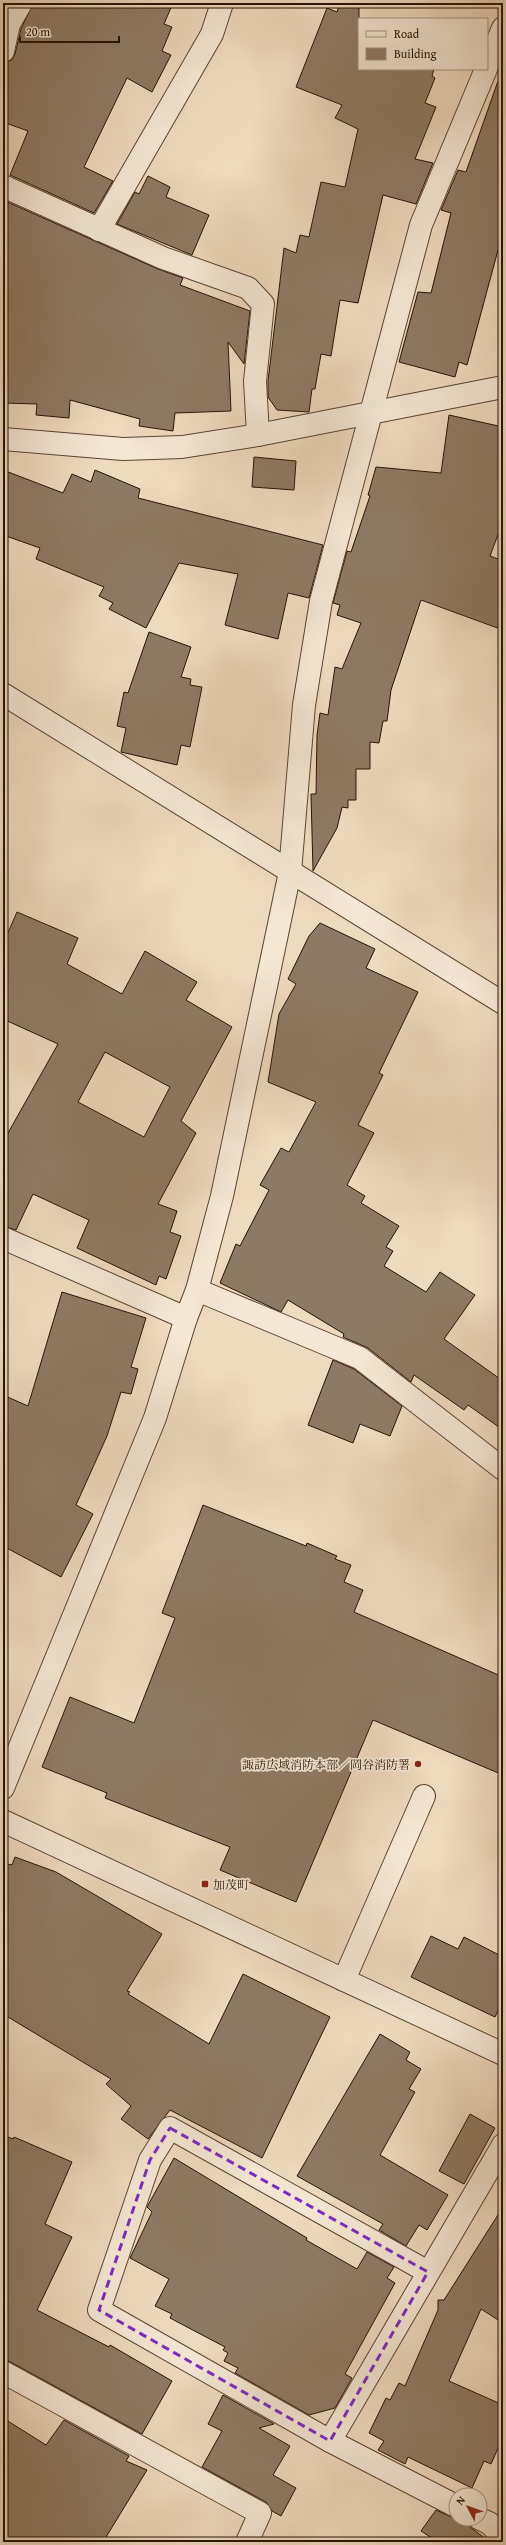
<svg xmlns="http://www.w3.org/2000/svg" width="506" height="2545" font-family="'Gentium Book Plus','Noto Serif JP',serif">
	<rect width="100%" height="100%" fill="#eedabd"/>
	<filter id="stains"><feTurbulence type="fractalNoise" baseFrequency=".005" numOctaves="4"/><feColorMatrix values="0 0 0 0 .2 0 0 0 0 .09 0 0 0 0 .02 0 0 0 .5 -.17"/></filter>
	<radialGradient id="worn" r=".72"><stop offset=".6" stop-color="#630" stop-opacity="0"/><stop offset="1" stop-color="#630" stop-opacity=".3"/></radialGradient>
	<!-- building -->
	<g fill="#8e7a64" stroke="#271204" fill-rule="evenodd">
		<polygon points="33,3 173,3 164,24 172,27 162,51 171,55 152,92 127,78 84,167 113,181 94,213 10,175 28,131 3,122 3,63 12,60 15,54 21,29"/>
		<polygon points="340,3 359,3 359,69 434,69 432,76 435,78 425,103 436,107 415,159 433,163 416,204 383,195 358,303 340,300 331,356 321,354 315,389 312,389 309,412 277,410 268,397 268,381 284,248 296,253 300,235 309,237 321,182 345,187 358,129 335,118 342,105 296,87 327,8 337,12"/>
		<polygon points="498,81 503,82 503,251 498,250 467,365 459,362 455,377 399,362 418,292 431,293 451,213 441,210 458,170 466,172"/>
		<polygon points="148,176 170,187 166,197 209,215 192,255 117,224 135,192 139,194"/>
		<polygon points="3,200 158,269 183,278 180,285 250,311 244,364 228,342 231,411 175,413 173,431 139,426 140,419 70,400 69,418 36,415 37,404 3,403"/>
		<polygon points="449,415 503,427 503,521 490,556 503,561 503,630 421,600 391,690 387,721 383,721 379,743 370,742 370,769 356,769 356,800 348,800 348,808 342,807 337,828 313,871 311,794 316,794 317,735 320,713 328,715 335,667 342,669 361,623 337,615 340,605 333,603 347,551 351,552 370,496 368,495 376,467 441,473"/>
		<polygon points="254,457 296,461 294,490 252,487"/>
		<polygon points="3,470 63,493 72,474 91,482 95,470 140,489 138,498 323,545 309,598 288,593 278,639 225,625 238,574 179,563 146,628 109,609 113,603 99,596 104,587 36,559 40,548 3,535"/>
		<polygon points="149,632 191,647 181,677 191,679 190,685 202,687 190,747 181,745 177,765 121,752 126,728 117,726 124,692 128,693"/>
		<path d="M17,912L78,938L67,964L122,994L145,951L197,982L186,1000L232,1027L181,1121L196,1133L158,1204L177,1211L170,1232L181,1236L166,1279L159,1276L156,1285L77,1248L89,1220L33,1194L16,1230L3,1226V1142L58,1044L3,1019V944ZM105,1052L170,1087L144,1137L78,1102Z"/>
		<polygon points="320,923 375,949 366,968 418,992 379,1073 383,1075 358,1125 374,1133 347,1185 365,1196 361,1203 399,1226 386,1247 393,1251 384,1266 426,1292 440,1272 475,1295 444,1339 503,1381 503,1430 468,1405 464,1410 414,1375 411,1382 368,1348 343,1337 344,1334 288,1300 281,1312 220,1283 236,1244 240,1246 269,1190 260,1185 281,1148 289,1152 316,1102 268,1082 279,1014 296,984 288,979 309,936"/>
		<polygon points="62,1292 146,1318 131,1367 138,1369 131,1394 121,1392 107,1436 76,1505 93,1514 61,1577 3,1546 3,1395 28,1406"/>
		<polygon points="333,1360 354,1369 402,1406 390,1436 360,1424 353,1443 308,1425"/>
		<polygon points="203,1505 306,1546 307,1543 337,1556 335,1559 351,1565 344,1582 363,1590 354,1612 503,1677 503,1775 373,1720 296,1902 220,1870 230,1847 105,1798 107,1793 42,1767 70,1697 134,1723 175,1618 162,1613"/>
		<polygon points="15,1857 56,1872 162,1934 127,1991 130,1992 128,1994 209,2044 243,1974 330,2017 262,2158 170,2110 148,2139 121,2119 131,2106 106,2084 111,2079 3,2014 3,1863 12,1865"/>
		<polygon points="431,1936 458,1949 464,1937 503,1957 503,2001 495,2017 411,1977"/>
		<polygon points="380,2034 410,2052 406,2060 421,2069 409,2089 415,2092 380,2155 448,2195 427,2230 419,2225 406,2246 379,2230 383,2224 297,2176"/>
		<polygon points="470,2114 495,2128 464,2184 439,2171"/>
		<polygon points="3,2135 13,2139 14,2137 72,2162 45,2224 72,2237 37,2310 109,2347 110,2345 172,2381 142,2434 3,2358"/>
		<polygon points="174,2158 307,2238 306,2240 357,2269 367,2252 394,2267 387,2278 395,2283 345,2374 352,2378 335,2408 309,2415 235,2373 238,2368 224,2361 228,2353 223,2350 225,2347 170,2318 172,2314 155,2306 169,2279 130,2258 152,2212 147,2207"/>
		<polygon points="503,2207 503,2323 481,2309 449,2381 503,2405 503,2437 491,2464 484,2461 472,2488 408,2457 405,2464 378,2450 384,2441 369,2433 386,2398 390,2400 399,2383 405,2386 438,2310 438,2300 444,2300"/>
		<polygon points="223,2395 274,2424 259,2428 290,2446 273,2475 296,2488 281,2516 272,2511 266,2502 202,2467 222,2431 208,2424"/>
		<polygon points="3,2418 46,2445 64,2420 129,2456 126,2461 147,2470 103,2542 3,2542"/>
		<polygon points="436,2510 456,2519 466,2519 470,2527 490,2542 438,2542 421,2531"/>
	</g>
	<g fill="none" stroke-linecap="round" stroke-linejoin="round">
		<defs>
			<g id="minor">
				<polyline points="3,51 9,24 21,3"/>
				<polyline points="487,66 503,28"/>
				<polyline points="3,186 163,258 248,288 263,304 255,381 258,435"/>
				<polyline points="99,230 212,34 222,3"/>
				<polyline points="3,439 123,449 182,447 258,435 503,387"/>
				<polyline points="3,694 503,1003"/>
				<polyline points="3,1238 186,1318"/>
				<polyline points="197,1290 360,1358 503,1469"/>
				<polyline points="3,1788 155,1418 186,1318 197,1290 222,1196 290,872 304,705 321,601 421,225 486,69"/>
				<polyline points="3,1821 503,2054"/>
				<polyline points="344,1980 424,1796"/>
				<polyline points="428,2272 170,2128 150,2160 99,2310 330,2441 503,2145"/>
				<polyline points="3,2372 260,2513 247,2542"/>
				<polyline points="330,2441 456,2506"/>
				<polyline points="480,2519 489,2523 503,2537"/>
			</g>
		</defs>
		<!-- minor casing -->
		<use href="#minor" stroke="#594432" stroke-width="24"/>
		<!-- minor -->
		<use href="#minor" stroke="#f4e7d4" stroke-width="22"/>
	</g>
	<!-- marked area -->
	<path fill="none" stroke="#7b2cbf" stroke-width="3" stroke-dasharray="8 5" stroke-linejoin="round" d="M170,2128L428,2272L330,2441L99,2310L150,2160Z"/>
	<!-- markers -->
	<g fill="#8f2418" stroke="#f4e7d4" stroke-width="1.5">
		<circle cx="418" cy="1764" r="4"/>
		<rect x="201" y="1880" width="8" height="8" rx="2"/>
	</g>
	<g text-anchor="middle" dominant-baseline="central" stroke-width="3.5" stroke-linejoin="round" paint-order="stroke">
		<!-- poi labels -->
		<g font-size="12" fill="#271204" stroke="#f4e7d4" text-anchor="end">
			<text x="410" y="1764">諏訪広域消防本部／岡谷消防署</text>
			<text x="213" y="1884" text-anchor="start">加茂町</text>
		</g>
	</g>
	<!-- margin -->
	<rect width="506" height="2545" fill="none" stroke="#eedabd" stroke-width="16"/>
	<rect x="4" y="4" width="498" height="2537" fill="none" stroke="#271204" stroke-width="2"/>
	<rect x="8" y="8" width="490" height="2529" fill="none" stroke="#271204"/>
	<!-- legend -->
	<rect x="358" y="18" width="130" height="52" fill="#f4e7d4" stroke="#a29281"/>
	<rect x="366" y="31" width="20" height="6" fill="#f4e7d4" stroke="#a29281"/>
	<text x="394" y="38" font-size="12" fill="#271204">Road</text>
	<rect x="366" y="48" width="20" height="12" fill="#8e7a64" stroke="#a29281"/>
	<text x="394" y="58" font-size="12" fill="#271204">Building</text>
	<!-- north arrow -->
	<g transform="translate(468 2507) rotate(311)"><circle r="19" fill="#f4e7d4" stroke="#a29281"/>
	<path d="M0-3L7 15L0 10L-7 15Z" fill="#8f2418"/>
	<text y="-6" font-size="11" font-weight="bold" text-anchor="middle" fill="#271204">N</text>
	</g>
	<!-- scale -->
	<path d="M20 36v6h99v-6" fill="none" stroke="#271204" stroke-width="2"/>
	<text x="26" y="36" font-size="12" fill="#271204" stroke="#f4e7d4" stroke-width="3" paint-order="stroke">20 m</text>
	<rect width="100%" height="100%" filter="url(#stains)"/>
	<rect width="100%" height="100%" fill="url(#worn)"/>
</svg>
